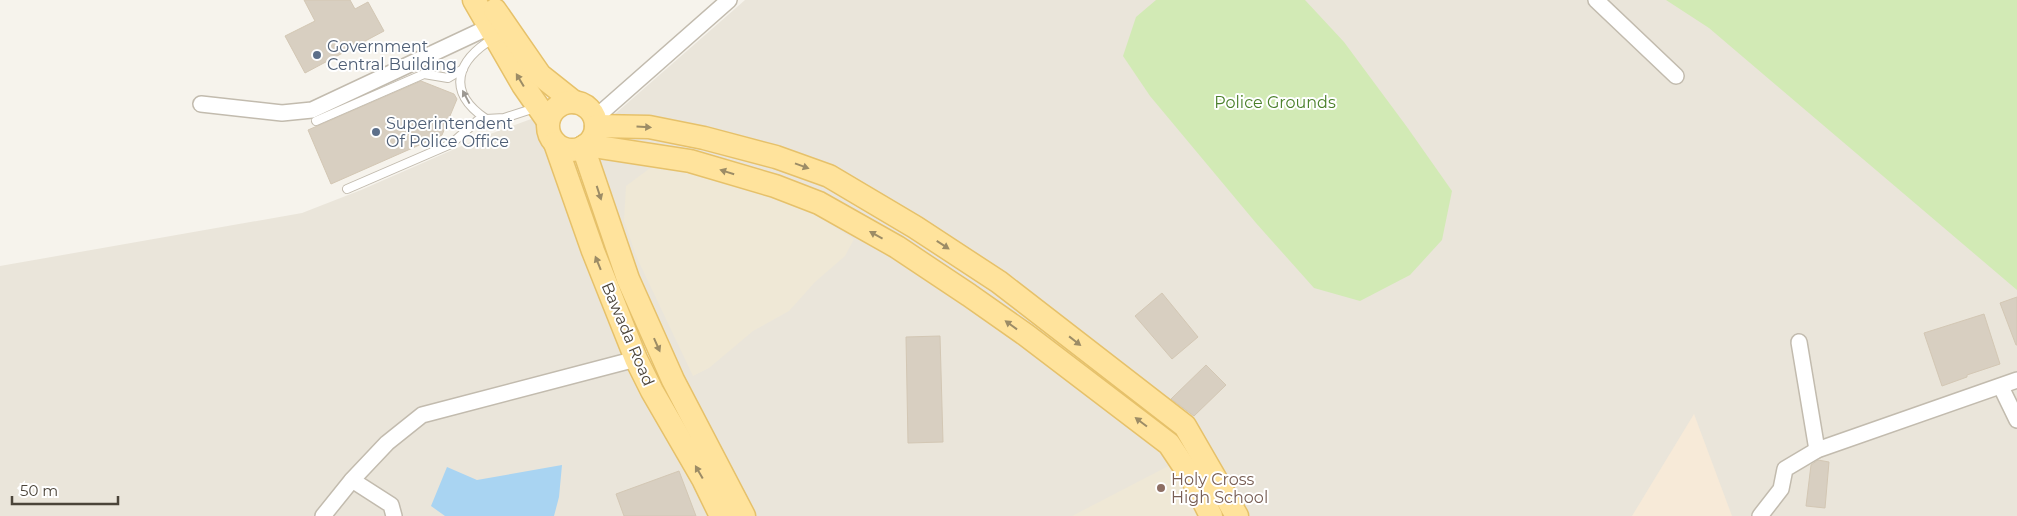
<svg xmlns="http://www.w3.org/2000/svg" width="2017" height="516" font-family="Montserrat,sans-serif">
	<rect width="100%" height="100%" fill="#f6f3ec"/>
	<!-- residential -->
	<g fill="#eae5da">
		<polygon points="745,0 2017,0 2017,516 742,516 662,381 588,156 600,127"/>
		<polygon points="542,115 543,125 553,143 565,178 719,516 0,516 0,266 302,213 361,190 482,137"/>
	</g>
	<!-- commercial -->
	<polygon fill="#f7ead8" points="1694,414 1732,516 1632,516"/>
	<!-- education -->
	<g fill="#efe8d6">
		<polygon points="665,157 798,204 854,239 845,256 815,282 789,311 753,331 709,368 693,376 637,258 624,221 626,186"/>
		<polygon points="1180,460 1212,516 1072,516"/>
	</g>
	<!-- green -->
	<g fill="#d2eab5">
		<polygon points="1156,0 1305,0 1344,42 1407,127 1452,191 1442,240 1410,275 1360,301 1314,288 1256,223 1150,96 1123,56 1136,17"/>
		<polygon points="1666,0 2017,0 2017,290 1709,28"/>
	</g>
	<!-- water -->
	<polygon fill="#a9d4f2" points="562,465 559,497 554,516 445,516 431,506 447,467 477,480"/>
	<!-- building -->
	<g fill="#d8cfc1" stroke="#d3c7b4">
		<polygon points="304,0 350,0 355,9 368,2 384,31 305,73 285,36 315,21"/>
		<polygon points="421,81 454,94 457,99 442,135 331,184 308,130"/>
		<polygon points="1162,293 1198,337 1172,359 1135,316"/>
		<polygon points="2017,297 2017,345 2016,345 2000,303"/>
		<polygon points="1984,314 2000,364 1967,375 1967,377 1942,386 1924,333"/>
		<polygon points="940,336 943,442 908,443 906,337"/>
		<polygon points="1206,365 1226,385 1194,416 1171,399"/>
		<polygon points="1818,460 1829,462 1825,508 1806,506 1811,465"/>
		<polygon points="679,471 696,516 624,516 616,494"/>
	</g>
	<g fill="none" stroke-linecap="round" stroke-linejoin="round">
		<defs>
			<g id="service">
				<path d="M486,119C445,91 457,60 494,38"/>
				<polyline points="316,121 424,74 448,78 463,69"/>
				<polyline points="347,189 451,144 477,121 486,119 504,118 535,108"/>
			</g>
			<g id="minor">
				<polyline points="1596,0 1676,76"/>
				<polyline points="201,104 282,113 312,110 489,27"/>
				<polyline points="595,118 729,0"/>
				<polyline points="1799,342 1817,450"/>
				<polyline points="2001,387 2017,420"/>
				<polyline points="352,480 391,505 394,516"/>
				<polyline points="323,516 352,480 387,443 422,415 636,359"/>
				<polyline points="1760,516 1781,489 1785,469 1817,450 2017,380"/>
			</g>
			<g id="primary">
				<polyline points="474,0 523,85 548,121"/>
				<polyline points="495,10 540,75 574,102"/>
				<circle cx="572" cy="126" r="24"/>
				<polyline points="596,126 649,127 704,138 776,157 829,176 915,227 999,282 1185,426 1237,516"/>
				<polyline points="555,143 593,251 636,359 652,391 703,479 721,516"/>
				<polyline points="586,145 690,161 775,186 819,203 897,247 969,295 1026,335 1169,444 1193,480 1211,516"/>
				<polyline points="583,147 628,279 673,380 744,516"/>
			</g>
		</defs>
		<!-- service casing -->
		<use href="#service" stroke="#c2bbae" stroke-width="10"/>
		<!-- minor casing -->
		<use href="#minor" stroke="#c2bbae" stroke-width="18"/>
		<!-- primary casing -->
		<use href="#primary" stroke="#e6c16a" stroke-width="25"/>
		<!-- service -->
		<use href="#service" stroke="#fff" stroke-width="8"/>
		<!-- minor -->
		<use href="#minor" stroke="#fff" stroke-width="15"/>
		<!-- primary -->
		<use href="#primary" stroke="#ffe39c" stroke-width="22"/>
	</g>
	<!-- one-way arrows -->
	<defs><path id="oneway-solid" d="M-6-.8H1V-3.2L6.5 0L1 3.2V.8H-6Z" transform="scale(1.25)"/></defs>
	<g fill="#9c8c66">
		<use href="#oneway-solid" transform="translate(520 80) rotate(-121)"/>
		<use href="#oneway-solid" transform="translate(644 127) rotate(3)"/>
		<use href="#oneway-solid" transform="translate(802 166) rotate(20)"/>
		<use href="#oneway-solid" transform="translate(727 172) rotate(-163)"/>
		<use href="#oneway-solid" transform="translate(599 193) rotate(72)"/>
		<use href="#oneway-solid" transform="translate(876 235) rotate(-151)"/>
		<use href="#oneway-solid" transform="translate(943 245) rotate(33)"/>
		<use href="#oneway-solid" transform="translate(598 263) rotate(-112)"/>
		<use href="#oneway-solid" transform="translate(1011 325) rotate(-144)"/>
		<use href="#oneway-solid" transform="translate(1075 341) rotate(38)"/>
		<use href="#oneway-solid" transform="translate(657 345) rotate(66)"/>
		<use href="#oneway-solid" transform="translate(1141 422) rotate(-143)"/>
		<use href="#oneway-solid" transform="translate(699 472) rotate(-120)"/>
	</g>
	<use fill="#9c9892" href="#oneway-solid" transform="translate(466 97) rotate(-118)"/>
	<!-- markers -->
	<g fill="#5c6f8a" stroke="#fff" stroke-width="2">
		<circle cx="317" cy="55" r="5"/>
		<circle cx="376" cy="132" r="5"/>
	</g>
	<circle fill="#8d6e63" stroke="#fff" stroke-width="2" cx="1161" cy="488" r="5"/>
	<g text-anchor="middle" dominant-baseline="central" stroke-width="4" stroke-linejoin="round" paint-order="stroke">
		<!-- service labels -->
		<g font-size="16" fill="#4e5e75" stroke="#fff" text-anchor="start">
			<text x="327" y="46">Government<tspan x="327" dy="18">Central Building</tspan></text>
			<text x="386" y="123">Superintendent<tspan x="386" dy="18">Of Police Office</tspan></text>
		</g>
		<!-- park labels -->
		<g font-size="16" fill="#4a7f2a" stroke="#fff">
			<text x="1275" y="102">Police Grounds</text>
		</g>
		<!-- street labels -->
		<g font-size="16" fill="#4b4439" stroke="#fff">
			<text transform="translate(628 334) rotate(67)">Bawada Road</text>
		</g>
		<!-- education labels -->
		<g font-size="16" fill="#785e54" stroke="#fff" text-anchor="start">
			<text x="1171" y="479">Holy Cross<tspan x="1171" dy="18">High School</tspan></text>
		</g>
	</g>
	<!-- scale -->
	<path d="M12 496v8h106v-8" fill="none" stroke="#4b4439" stroke-width="2.5"/>
	<text x="20" y="496" font-size="15" fill="#4b4439" stroke="#ffffff" stroke-width="4" paint-order="stroke">50 m</text>
</svg>
